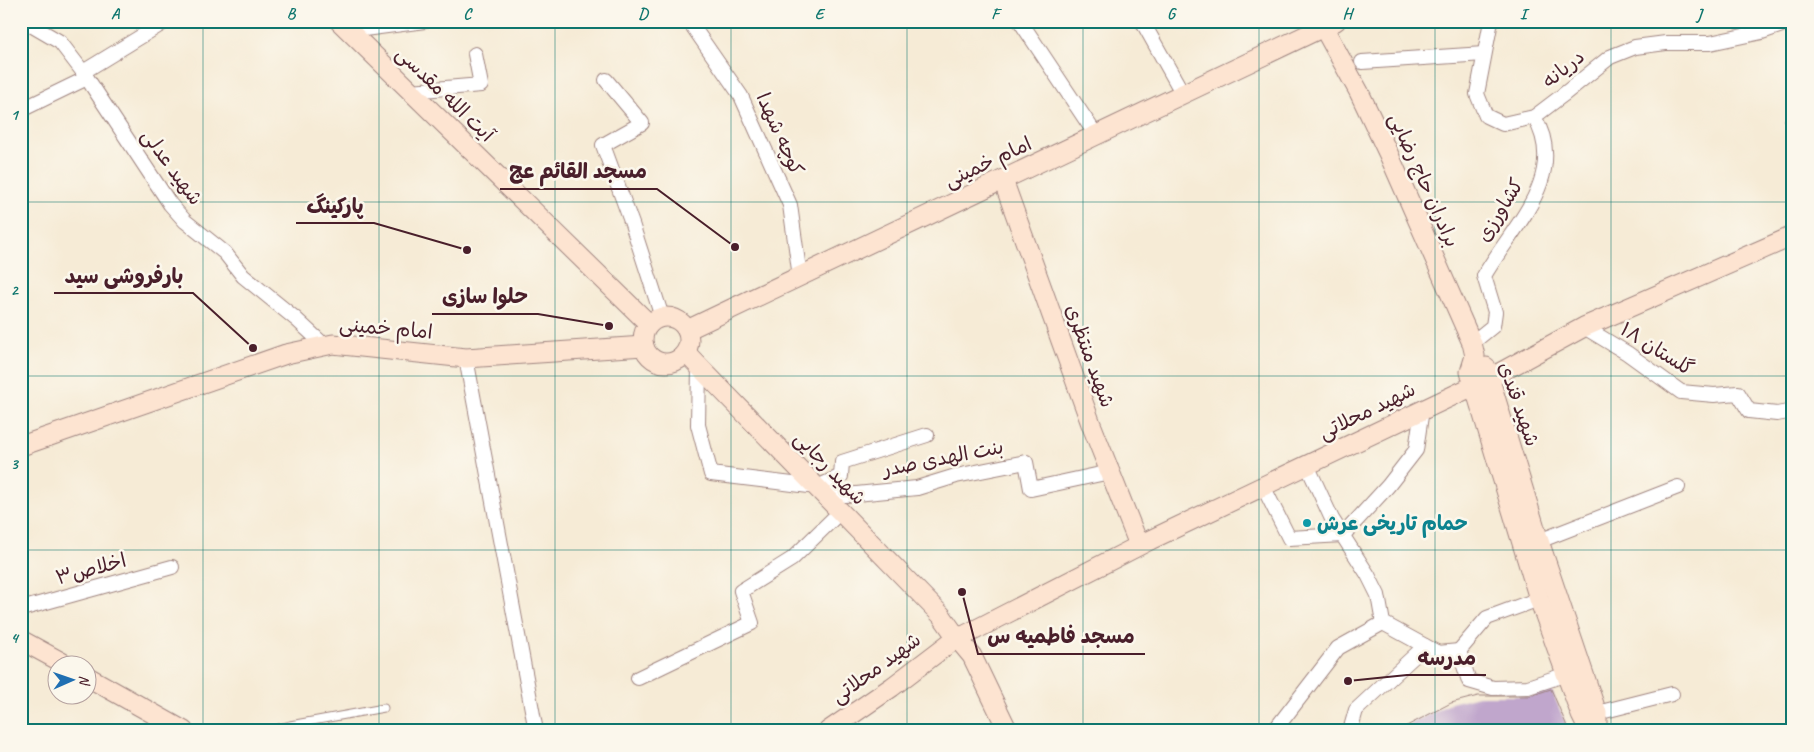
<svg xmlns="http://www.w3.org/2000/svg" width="1814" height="752" font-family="Caveat,'Playpen Sans Arabic',sans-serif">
	<rect width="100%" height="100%" fill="#fbf7ec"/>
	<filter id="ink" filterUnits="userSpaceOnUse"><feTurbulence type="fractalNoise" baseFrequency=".02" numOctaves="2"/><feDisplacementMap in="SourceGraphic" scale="10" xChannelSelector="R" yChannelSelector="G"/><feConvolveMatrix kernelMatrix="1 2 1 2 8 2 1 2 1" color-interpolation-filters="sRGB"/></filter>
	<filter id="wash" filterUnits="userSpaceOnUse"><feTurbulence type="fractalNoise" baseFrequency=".0096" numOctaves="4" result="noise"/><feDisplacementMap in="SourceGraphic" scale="20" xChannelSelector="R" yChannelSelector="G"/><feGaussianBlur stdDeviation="1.12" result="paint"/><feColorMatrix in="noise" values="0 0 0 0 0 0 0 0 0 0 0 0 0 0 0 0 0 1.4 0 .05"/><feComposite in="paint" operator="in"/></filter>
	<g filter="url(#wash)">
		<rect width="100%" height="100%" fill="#f6ebd6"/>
		<g id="blocks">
			<!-- building -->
			<polygon fill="#c0a6cc" points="1551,689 1569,731 1397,731 1451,703 1478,696 1530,696"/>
		</g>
	</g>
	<g filter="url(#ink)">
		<use href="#blocks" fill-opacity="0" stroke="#a08580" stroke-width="1"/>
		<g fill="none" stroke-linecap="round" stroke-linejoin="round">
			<defs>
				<polyline id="lane" points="267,731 290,725 384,708"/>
				<g id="street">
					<polyline points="24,21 60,42 83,72 170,204 185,221 225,253 243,276 296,319 325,346"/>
					<polyline points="689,21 741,96 790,205 800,277"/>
					<polyline points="1020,21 1096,135"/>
					<polyline points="1142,21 1183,94"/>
					<polyline points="1491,21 1477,94 1486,116 1503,124 1534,117 1563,95 1610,57 1635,47 1666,43 1710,43 1762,32 1793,21"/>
					<polyline points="349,31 425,21"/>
					<polyline points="1362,62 1484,54"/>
					<polyline points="83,72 163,23"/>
					<polyline points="606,80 642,123 603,145 632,224 662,317"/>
					<polyline points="411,91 481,85 475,54"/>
					<polyline points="21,110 87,78"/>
					<polyline points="1792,122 1793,123"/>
					<polyline points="1584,327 1627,353 1681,392 1714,395 1738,393 1749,411 1777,414 1793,411"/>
					<path d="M1472,343L1493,326L1495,312L1484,276C1511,228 1570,176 1534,117"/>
					<polyline points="466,358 536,731"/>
					<polyline points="699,367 698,425 711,474 817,487 841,476 842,462 927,435"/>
					<polyline points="1307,465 1332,519 1368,575 1378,595 1383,623 1438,653 1459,651"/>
					<polyline points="1263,486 1289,538 1343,535 1388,486 1416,450 1422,409"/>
					<polyline points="820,491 846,495 917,488 956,476 1026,462 1031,489 1110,472"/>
					<polyline points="1539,541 1678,487"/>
					<polyline points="21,609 172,567"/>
					<polyline points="1459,651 1469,681 1493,688 1528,687 1567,674"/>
					<polyline points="1459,651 1487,618 1539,599"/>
					<polyline points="638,678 752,623 741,591 792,559 840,512"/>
					<polyline points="1597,713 1672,694"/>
					<polyline points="1274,731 1338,648 1383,623"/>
					<polyline points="1350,731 1356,710 1425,646"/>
				</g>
				<g id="secondary">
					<polyline points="339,21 649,324"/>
					<polyline points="1320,21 1359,92 1389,155 1472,343 1475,356 1470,372 1539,599 1581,715 1589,731"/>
					<polyline points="1003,180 1091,424 1139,545"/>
					<circle cx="666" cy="340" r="23"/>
					<polyline points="687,330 1336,21"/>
					<polyline points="686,353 941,615 953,632"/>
					<polyline points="1486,367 1539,541 1597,713 1597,731"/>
					<polyline points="21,446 286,354 333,344 466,358 644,346"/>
					<polyline points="965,635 1150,540 1490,378 1584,327 1793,236"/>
					<polyline points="21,640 65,664"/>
					<polyline points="962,644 972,656 1008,731"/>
					<polyline points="88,677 184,731"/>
					<polyline points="828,731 892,687 951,642"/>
				</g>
			</defs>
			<!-- lane casing -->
			<use href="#lane" stroke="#a08580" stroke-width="9"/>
			<!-- street casing -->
			<use href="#street" stroke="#a08580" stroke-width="16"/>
			<!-- secondary casing -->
			<use href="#secondary" stroke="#a08580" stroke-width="21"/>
			<!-- lane -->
			<use href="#lane" stroke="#fff" stroke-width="7"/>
			<!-- street -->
			<use href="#street" stroke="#fff" stroke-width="14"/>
			<!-- secondary -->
			<use href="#secondary" stroke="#fde4d1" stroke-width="19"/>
		</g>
	</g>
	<!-- grid -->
	<path fill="none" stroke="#0f766e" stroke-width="1" stroke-opacity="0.55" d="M203,21V731M379,21V731M555,21V731M731,21V731M907,21V731M1083,21V731M1259,21V731M1435,21V731M1611,21V731M21,202H1793M21,376H1793M21,550H1793"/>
	<!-- markers -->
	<circle fill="#0f9aa8" stroke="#fbf7ec" stroke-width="2" cx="1307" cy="523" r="5"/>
	<g text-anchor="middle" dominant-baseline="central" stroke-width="5" stroke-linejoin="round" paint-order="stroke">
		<!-- street labels -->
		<g font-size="20" fill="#4a1f2b" stroke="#fbf7ec">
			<text transform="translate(1563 69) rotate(-39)">دریانه</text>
			<text transform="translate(445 94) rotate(44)">آیت الله مقدسی</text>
			<text transform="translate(780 134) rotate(66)">کوچه شهدا</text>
			<text transform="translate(988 162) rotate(-25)">امام خمینی</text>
			<text transform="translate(172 167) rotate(54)">شهید عدلی</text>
			<text transform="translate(1424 180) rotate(66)">برادران حاج رضایی</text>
			<text transform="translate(1500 210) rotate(-58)">کشاورزی</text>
			<text transform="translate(386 328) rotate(5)">امام خمینی</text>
			<text transform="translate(1657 349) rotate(32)">گلستان ۱۸</text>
			<text transform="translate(1090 356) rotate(70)">شهید منتظری</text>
			<text transform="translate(1519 404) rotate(71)">شهید قندی</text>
			<text transform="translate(1367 411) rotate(-26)">شهید محلاتی</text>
			<text transform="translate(943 458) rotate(-11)">بنت الهدی صدر</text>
			<text transform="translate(830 468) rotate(46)">شهید رجایی</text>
			<text transform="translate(91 569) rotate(-15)">اخلاص۳</text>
			<text transform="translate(876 668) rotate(-36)">شهید محلاتی</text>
		</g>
		<!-- culture labels -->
		<g font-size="20" font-weight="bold" fill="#0d838f" stroke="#fbf7ec" text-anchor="start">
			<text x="1317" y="523">حمام تاریخی عرش</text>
		</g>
	</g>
	<!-- callouts -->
	<path fill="none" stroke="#4a1f2b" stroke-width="2" d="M735 247L657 189H500M467 250L374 223H296M253 348L193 293H54M609 326L538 314H432M962 592L978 654H1145M1348 681L1407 675H1486"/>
	<g fill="#4a1f2b" stroke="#fbf7ec" stroke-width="2">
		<circle cx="735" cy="247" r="5"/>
		<circle cx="467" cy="250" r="5"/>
		<circle cx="253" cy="348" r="5"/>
		<circle cx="609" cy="326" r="5"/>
		<circle cx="962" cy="592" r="5"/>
		<circle cx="1348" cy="681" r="5"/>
	</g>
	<g font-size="21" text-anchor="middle" font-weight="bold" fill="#4a1f2b" stroke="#fbf7ec" stroke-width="5" stroke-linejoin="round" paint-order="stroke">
		<text x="578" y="178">مسجد القائم عج</text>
		<text x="335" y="213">پارکینگ</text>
		<text x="124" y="283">بارفروشی سید</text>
		<text x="485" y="303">حلوا سازی</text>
		<text x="1061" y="643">مسجد فاطمیه س</text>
		<text x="1447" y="665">مدرسه</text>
	</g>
	<!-- margin -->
	<rect width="1814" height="752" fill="none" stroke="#fbf7ec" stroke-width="55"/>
	<!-- north arrow -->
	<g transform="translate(72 680) rotate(88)"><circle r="24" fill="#fbf7ec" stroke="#b4a19f"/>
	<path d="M0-4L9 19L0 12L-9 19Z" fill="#1f6fb2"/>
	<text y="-8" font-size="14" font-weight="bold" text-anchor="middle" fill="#4a1f2b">N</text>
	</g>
	<rect x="28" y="28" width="1758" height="696" fill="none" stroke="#0f766e" stroke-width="2"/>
	<g font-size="16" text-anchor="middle" font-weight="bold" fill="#0f766e">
		<text x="115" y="19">A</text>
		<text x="291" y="19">B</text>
		<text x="467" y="19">C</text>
		<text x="643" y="19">D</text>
		<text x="819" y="19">E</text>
		<text x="995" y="19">F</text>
		<text x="1171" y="19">G</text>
		<text x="1347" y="19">H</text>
		<text x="1523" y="19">I</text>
		<text x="1699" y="19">J</text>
		<text x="14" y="120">1</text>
		<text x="14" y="295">2</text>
		<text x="14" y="469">3</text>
		<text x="14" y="643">4</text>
	</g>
</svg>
